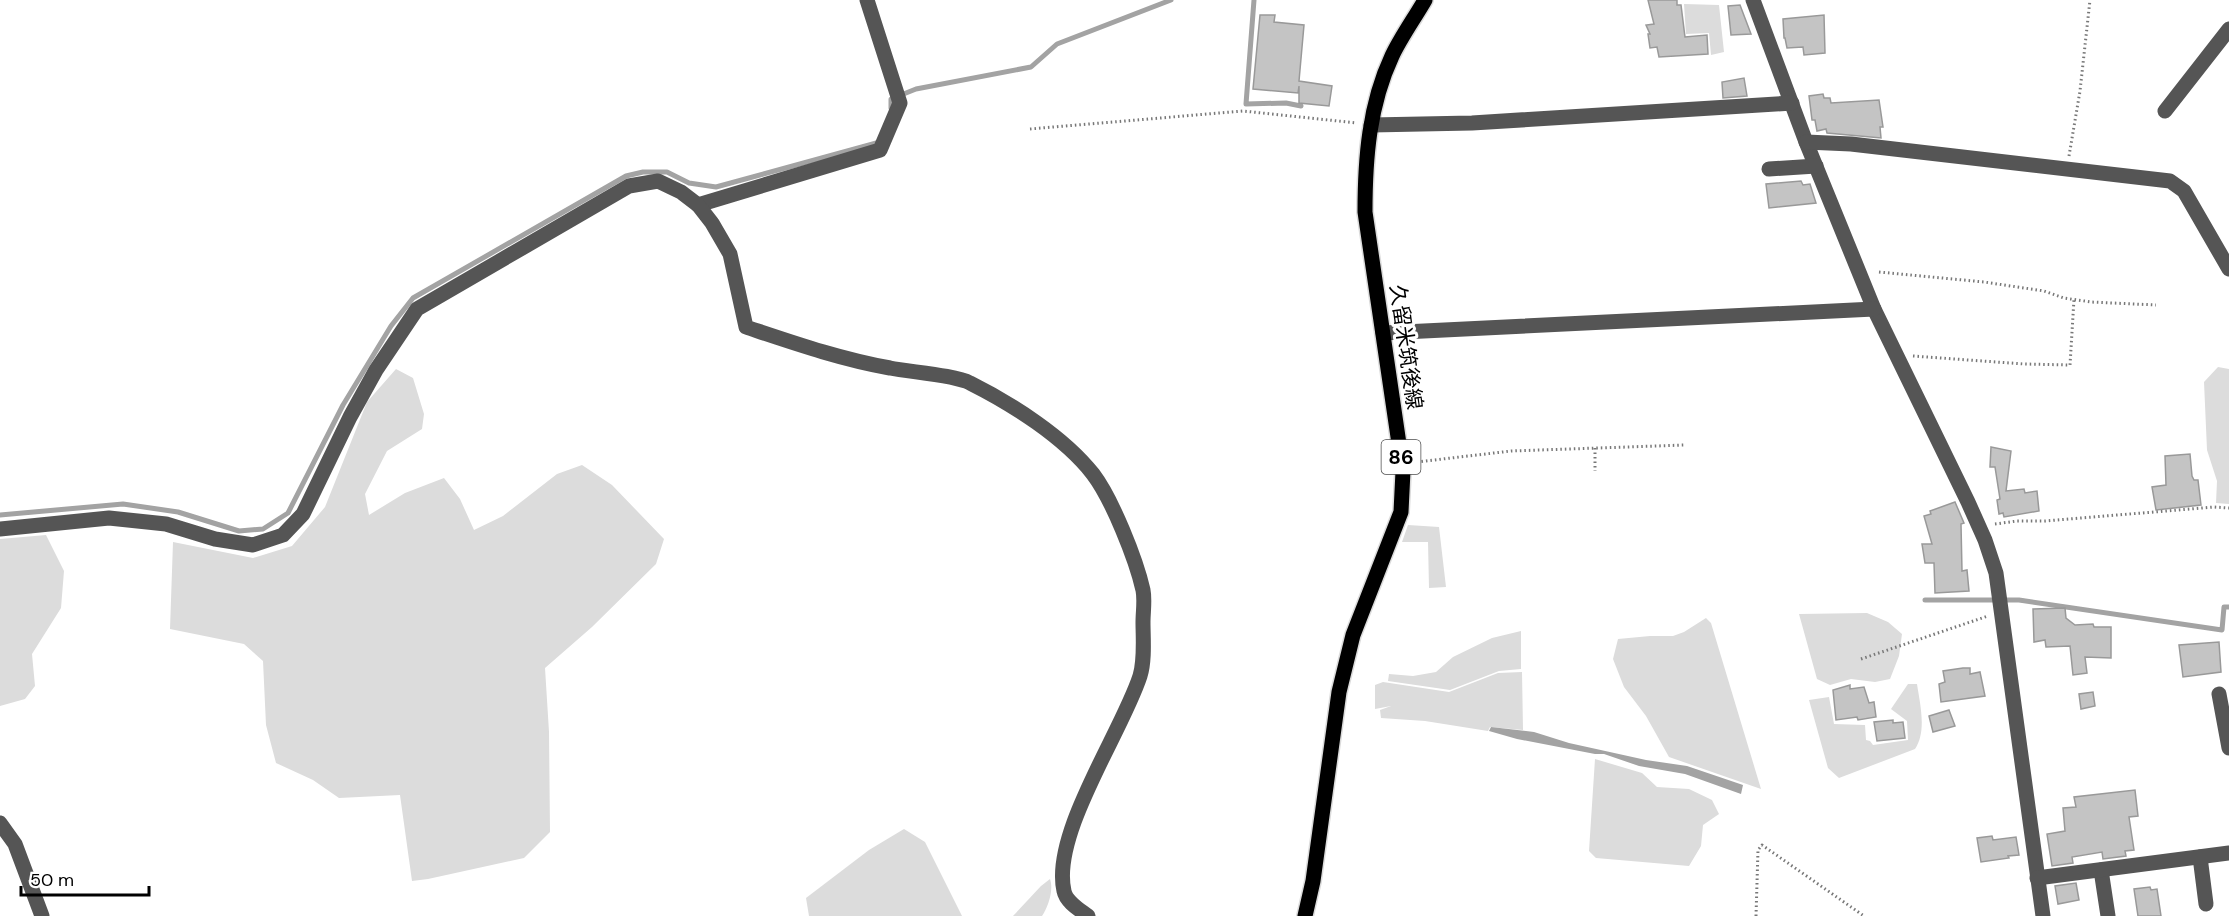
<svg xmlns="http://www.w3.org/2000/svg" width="2229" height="916" font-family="'DM Sans','Noto Sans JP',sans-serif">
	<rect width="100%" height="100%" fill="#fff"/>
	<!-- green -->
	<g fill="#dcdcdc">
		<polygon points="1684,4 1719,5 1724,52 1711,55 1709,33 1686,34"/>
		<polygon points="2218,367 2229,369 2229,504 2216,503 2217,481 2207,450 2204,382"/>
		<polygon points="396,369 413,378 424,414 422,429 387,451 365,494 369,515 405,493 444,478 460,499 474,530 503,516 557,474 582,465 612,485 664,539 656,564 592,627 545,668 549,732 550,832 524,858 428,879 412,881 400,795 339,798 313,780 276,763 266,725 263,661 244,644 170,629 173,542 253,558 292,546 325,507 367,402"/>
		<polygon points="1408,525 1439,527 1446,587 1429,588 1428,542 1402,542"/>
		<polygon points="46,535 64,571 61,608 32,654 35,686 25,699 0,706 0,539"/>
		<polygon points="1867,613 1888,622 1902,634 1899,656 1890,679 1875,682 1851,679 1830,685 1817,679 1799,614"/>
		<polygon points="1706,618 1711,623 1761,789 1669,757 1646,716 1624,687 1613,659 1618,639 1650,636 1673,636 1684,632"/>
		<polygon points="1521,631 1521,669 1499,671 1450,690 1388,681 1389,674 1413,676 1436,672 1453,657 1492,638"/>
		<polygon points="1522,672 1523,730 1490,727 1488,731 1425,721 1381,718 1380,710 1391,706 1375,709 1375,685 1383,682 1449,692 1498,673"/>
		<path d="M1908,684H1917C1920,704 1927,731 1915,749L1839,778L1828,768L1809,700L1829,697L1834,724L1865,725L1866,740L1870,741L1873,745L1908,740L1907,721L1891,709Z"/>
		<polygon points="1595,759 1642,773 1657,787 1689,789 1712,800 1719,814 1703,825 1701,846 1689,866 1596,858 1589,851"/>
		<polygon points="904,829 925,842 962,916 809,916 806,898 869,850"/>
		<path d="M1050,879C1054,890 1048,907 1042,916H1013L1041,886Z"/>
	</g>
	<!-- water -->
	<polygon fill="#a3a3a3" points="1491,727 1534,732 1569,743 1646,760 1687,766 1743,785 1741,794 1685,774 1639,766 1604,754 1595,754 1517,739 1489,731"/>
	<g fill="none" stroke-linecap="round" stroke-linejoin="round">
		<!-- stream -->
		<g stroke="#a3a3a3" stroke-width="5">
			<polyline points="1254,0 1246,104 1286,103 1301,106"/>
			<polyline points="891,108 891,99 916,89 1031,67 1057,44 1171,0"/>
			<polyline points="0,515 123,504 178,512 239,531 263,529 288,513 343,405 391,326 413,298 626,176 643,172 667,172 689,183 716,187 880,142 880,140"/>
			<polyline points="1925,600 2019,600 2222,630 2224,607 2229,607"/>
		</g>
	</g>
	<!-- building -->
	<g fill="#c4c4c4" stroke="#999" stroke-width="1.5">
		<polygon points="1648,0 1677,0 1677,5 1681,5 1685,37 1707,35 1708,54 1659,57 1657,47 1650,48 1648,34 1650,34 1646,25 1654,24"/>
		<polygon points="1740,5 1751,34 1731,35 1728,6"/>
		<polygon points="1260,15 1275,15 1274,22 1304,25 1299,81 1332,86 1329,106 1299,103 1299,86 1298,93 1253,89"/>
		<polygon points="1824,15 1825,53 1804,55 1803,47 1787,48 1785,38 1784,38 1783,19"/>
		<polygon points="1744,78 1747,96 1723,98 1722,82"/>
		<polygon points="1823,94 1824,98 1830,98 1831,103 1879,100 1883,127 1880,127 1881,138 1827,133 1826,129 1817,131 1815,120 1812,120 1809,96"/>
		<polygon points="1801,181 1803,185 1810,184 1816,203 1769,208 1766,184"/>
		<polygon points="1991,447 2011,451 2006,491 2024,489 2025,493 2037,491 2039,511 2004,517 2003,513 1999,514 1997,500 2000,499 1995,467 1990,467"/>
		<polygon points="2190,454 2192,476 2194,480 2198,480 2201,505 2156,510 2152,487 2166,485 2165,456"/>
		<polygon points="1955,502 1964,523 1961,524 1962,571 1967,570 1969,591 1935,593 1934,563 1925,563 1922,544 1932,544 1924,516 1931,514 1930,511"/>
		<polygon points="2065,608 2066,618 2075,625 2093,624 2094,627 2111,627 2111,658 2085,657 2087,673 2073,675 2070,646 2046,647 2045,640 2034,642 2033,609"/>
		<polygon points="2219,642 2221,672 2183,677 2179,645"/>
		<polygon points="1963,668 1970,668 1970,674 1980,672 1985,696 1941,702 1939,684 1945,682 1943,671"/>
		<polygon points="1850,685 1850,689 1864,687 1869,703 1874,702 1876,717 1858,720 1857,717 1836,720 1833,690"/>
		<polygon points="2093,692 2095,706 2081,709 2079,694"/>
		<polygon points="1949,710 1955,726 1933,732 1929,716"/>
		<polygon points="1893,720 1893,723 1903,722 1905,738 1877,741 1874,722"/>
		<polygon points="2135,790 2138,816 2129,817 2134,850 2125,851 2126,856 2103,859 2102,852 2072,857 2073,863 2052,866 2047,834 2065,831 2063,808 2076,807 2074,797"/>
		<polygon points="1992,836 1993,840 2016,837 2019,855 2008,856 2009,858 1981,862 1977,838"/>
		<polygon points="2076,883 2079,900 2058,904 2055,886"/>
		<polygon points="2150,887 2151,890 2157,889 2161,916 2138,916 2134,889"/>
	</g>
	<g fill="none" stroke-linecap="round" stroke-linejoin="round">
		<defs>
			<path id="major" d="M1305,916L1313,881L1339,692L1353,635L1401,512L1403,471L1365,212C1365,159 1369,105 1392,56C1401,37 1414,19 1425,0"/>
		</defs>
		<!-- major casing -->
		<use href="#major" stroke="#dbdbdb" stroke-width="18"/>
		<!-- path -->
		<g stroke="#777" stroke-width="3" stroke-dasharray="1.5 3" stroke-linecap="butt">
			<polyline points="1030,129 1243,111 1357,123"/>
			<polyline points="2069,156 2080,91 2090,0"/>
			<polyline points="1879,272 1984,282 2044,291 2064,298 2091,302 2156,305"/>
			<polyline points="1913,356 2024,364 2070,365 2074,299"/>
			<polyline points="1595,448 1595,471"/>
			<polyline points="1417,462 1511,451 1685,445"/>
			<polyline points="1995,524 2017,521 2045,521 2214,507 2229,508"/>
			<polyline points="1861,659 1988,616"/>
			<polyline points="1756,916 1758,850 1762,845 1864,916"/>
		</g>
		<!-- minor -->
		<g stroke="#555" stroke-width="15">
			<polyline points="1753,0 1806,142 1874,309 1968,502 1985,540 1996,573 2043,916"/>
			<polyline points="2165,111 2229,29"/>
			<polyline points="1371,125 1472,123 1792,103"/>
			<polyline points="1806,142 1851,144 2170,181 2184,191 2229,269"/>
			<polyline points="1769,169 1816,166"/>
			<polyline points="698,205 880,150 900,103 867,0"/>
			<polyline points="1383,333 1874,309"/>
			<path d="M0,529L109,518L166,524L215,539L253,545L283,535L303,514L350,417L376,370L417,309L629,186L658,181L681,192L698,205L712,223L730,254L746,327C794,343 840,359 890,368C909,372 955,375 970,383C1012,404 1064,437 1093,474C1112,499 1136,559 1143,590C1145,600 1143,612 1143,622C1143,638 1145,660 1140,676C1122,732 1051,834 1064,891C1066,902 1080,910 1088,916"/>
			<polyline points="2219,694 2229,748"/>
			<polyline points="0,823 15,844 42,916"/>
			<polyline points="2200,857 2206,904"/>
			<polyline points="2101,870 2108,916"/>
			<polyline points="2037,878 2229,853"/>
		</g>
		<!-- major -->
		<use href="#major" stroke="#000" stroke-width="15"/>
	</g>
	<g text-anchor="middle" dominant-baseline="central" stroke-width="6" stroke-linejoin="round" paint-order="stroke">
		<!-- shield labels -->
		<rect fill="#fff" stroke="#4c4c4c" stroke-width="1.5" x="1381.5" y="440" width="39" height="34" rx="4.5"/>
		<g font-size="20" font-weight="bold" fill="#000">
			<text x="1401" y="457">86</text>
		</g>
		<!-- street labels -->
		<g font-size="21" fill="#000" stroke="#fff">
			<text transform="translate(1406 347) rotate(82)">久留米筑後線</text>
		</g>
	</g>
	<!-- scale -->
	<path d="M21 886v9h128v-9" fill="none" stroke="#000000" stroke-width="3"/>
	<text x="30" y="886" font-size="18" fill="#000000" stroke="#ffffff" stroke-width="4.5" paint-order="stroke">50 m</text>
</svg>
